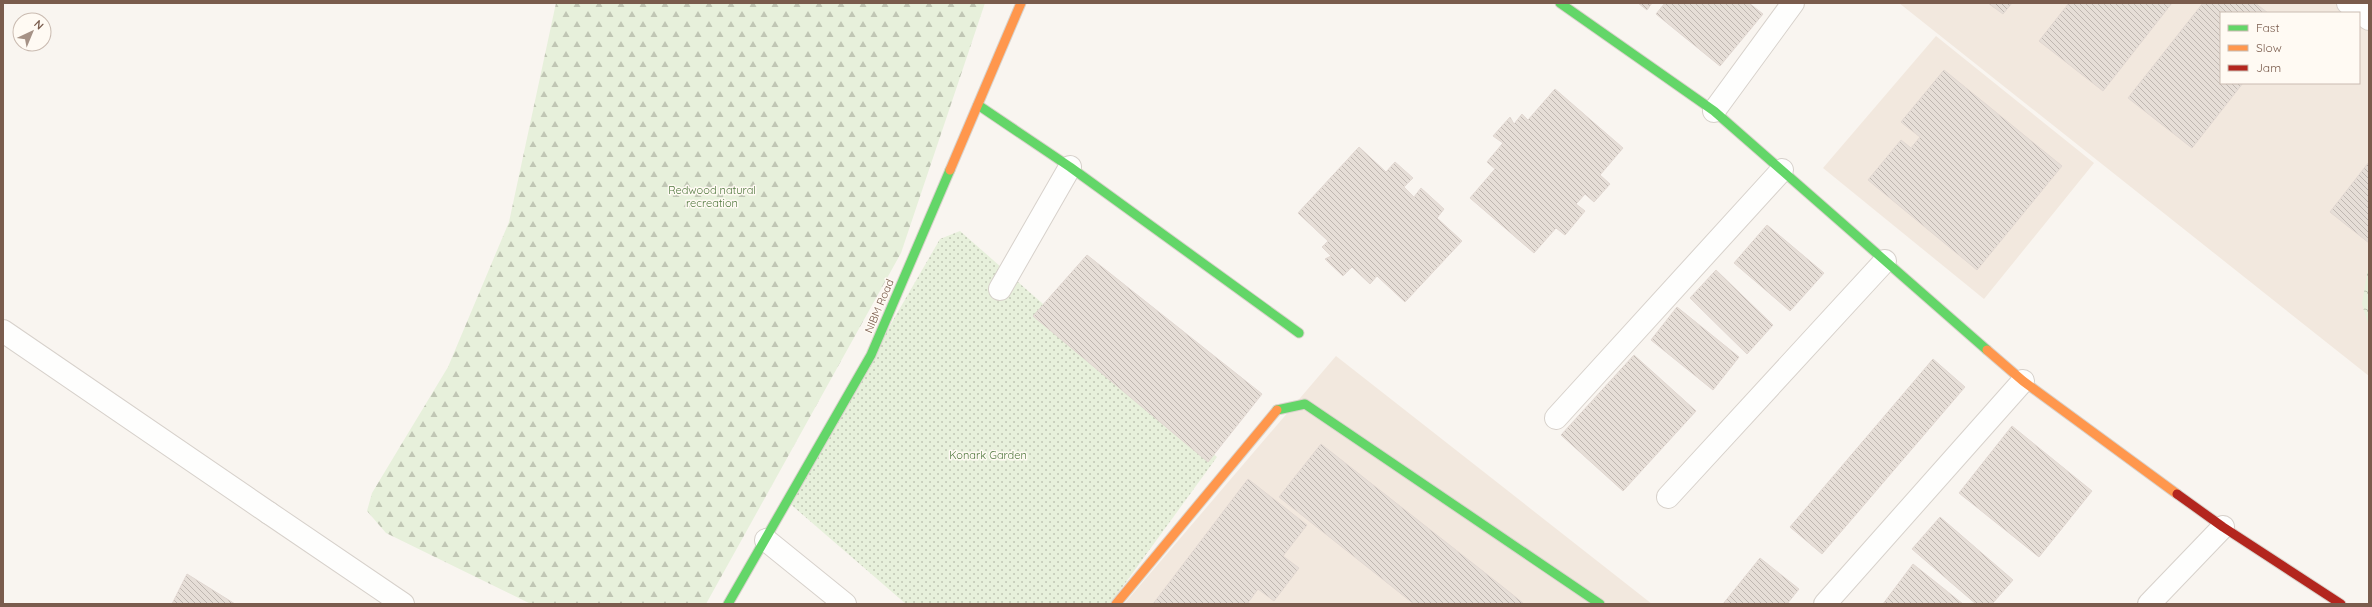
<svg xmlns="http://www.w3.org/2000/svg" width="2372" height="607" font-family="Quicksand,sans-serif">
	<defs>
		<pattern id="forest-firs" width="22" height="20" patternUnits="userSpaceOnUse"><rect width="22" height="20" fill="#e7f0db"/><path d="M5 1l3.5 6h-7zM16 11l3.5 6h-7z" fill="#c0c6b4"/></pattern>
		<pattern id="park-crowns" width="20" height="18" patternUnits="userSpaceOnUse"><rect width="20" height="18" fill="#e7f0db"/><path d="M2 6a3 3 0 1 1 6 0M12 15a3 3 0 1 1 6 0" fill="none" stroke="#c0c6b4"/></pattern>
		<pattern id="garden-dots" width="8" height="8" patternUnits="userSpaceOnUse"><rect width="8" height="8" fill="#e7f0db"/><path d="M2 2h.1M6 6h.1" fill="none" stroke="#c0c6b4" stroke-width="1.8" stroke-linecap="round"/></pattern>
		<pattern id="building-back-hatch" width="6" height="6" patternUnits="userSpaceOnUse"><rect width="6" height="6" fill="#e6ded7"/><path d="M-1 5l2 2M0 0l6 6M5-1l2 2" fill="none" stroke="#bfb7b1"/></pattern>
	</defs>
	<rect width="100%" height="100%" fill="#f9f5f0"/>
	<!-- residential -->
	<g fill="#f2e8de" fill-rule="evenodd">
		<path d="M1899,3H2369V376ZM2221,13H2359V83H2221Z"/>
		<polygon points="1936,36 2094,163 1984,299 1823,168"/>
		<polygon points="1336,356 1652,604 1124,604"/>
	</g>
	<!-- forest -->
	<polygon fill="url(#forest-firs)" points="556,3 985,3 901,253 706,604 531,604 386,533 367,511 372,493 448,367 509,222"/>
	<!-- park -->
	<polygon fill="url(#park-crowns)" points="2369,262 2369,327 2362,304"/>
	<!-- garden -->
	<polygon fill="url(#garden-dots)" points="960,231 1217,457 1110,604 906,604 788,502 940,239"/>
	<!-- building -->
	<g fill="url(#building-back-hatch)" stroke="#e2d8d2">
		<polygon points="1638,3 1652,3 1647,10"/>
		<polygon points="1665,3 1749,3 1763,14 1720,66 1656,14"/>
		<polygon points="1988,3 2012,3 2003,14"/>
		<polygon points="2069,3 2172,3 2103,91 2039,41"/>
		<polygon points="2203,3 2255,3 2268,13 2221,13 2221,83 2243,83 2192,148 2128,98"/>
		<polygon points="1944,70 2062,166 1977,270 1868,180 1901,140 1911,148 1920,137 1901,122"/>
		<polygon points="1555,89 1623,148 1600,175 1610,184 1594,202 1585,194 1576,204 1585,211 1565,235 1556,228 1534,253 1470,198 1495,169 1487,162 1503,143 1493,136 1510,117 1514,124 1522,114 1528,120"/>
		<polygon points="1359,147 1386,172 1395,162 1413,178 1404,187 1414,197 1421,188 1444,209 1437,218 1462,241 1405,302 1377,276 1370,284 1352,267 1343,276 1325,259 1331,256 1322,247 1328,241 1298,213"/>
		<polygon points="2369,162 2369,243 2330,212"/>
		<polygon points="1767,225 1824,273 1790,311 1734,263"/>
		<polygon points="1087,255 1262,394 1208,462 1033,316"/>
		<polygon points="1716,270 1773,325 1747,354 1690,298"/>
		<polygon points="1677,307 1739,357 1713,390 1651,340"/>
		<polygon points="1634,355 1696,411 1623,491 1561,435"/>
		<polygon points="1933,359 1965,387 1822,554 1790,527"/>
		<polygon points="2012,426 2092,491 2039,557 1959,493"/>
		<polygon points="1321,444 1508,591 1524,604 1414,604 1279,497"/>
		<polygon points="1248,479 1307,525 1283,556 1299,568 1274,601 1258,589 1247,604 1153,604"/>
		<polygon points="1940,517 2013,580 1992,604 1976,604 1912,549"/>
		<polygon points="1760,558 1799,589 1787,604 1723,604"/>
		<polygon points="1913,564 1963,604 1883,604"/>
		<polygon points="187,574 235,604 172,604"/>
	</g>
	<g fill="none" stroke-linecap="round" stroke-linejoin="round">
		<defs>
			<polyline id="lane" points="3,331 269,513"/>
			<g id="street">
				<polyline points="2348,3 2369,19"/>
				<polyline points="1714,111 1793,3"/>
				<polyline points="1000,289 1070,167"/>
				<polyline points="1556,418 1782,170"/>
				<polyline points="1668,497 1885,261"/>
				<polyline points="269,513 403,604"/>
				<polyline points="766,540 845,604"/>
				<polyline points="1825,604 2023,381"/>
				<polyline points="2149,604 2223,527"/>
			</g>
			<g id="fast">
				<polyline points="1560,3 1714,111 1987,350"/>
				<polyline points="978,105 1070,167 1299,333"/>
				<polyline points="1277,410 1305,404 1600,604"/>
				<polyline points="728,604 871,355 950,170"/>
			</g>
			<g id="slow">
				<polyline points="950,170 1021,3"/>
				<polyline points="1987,350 2023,381 2177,494"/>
				<polyline points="1116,604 1277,410"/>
			</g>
			<polyline id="jam" points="2177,494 2223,527 2341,604"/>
		</defs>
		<!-- lane casing -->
		<use href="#lane" stroke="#d7d1cb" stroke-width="24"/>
		<!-- street casing -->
		<use href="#street" stroke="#d7d1cb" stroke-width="24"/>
		<!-- fast casing -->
		<use href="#fast" stroke="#d9d2cb" stroke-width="11"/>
		<!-- slow casing -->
		<use href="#slow" stroke="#d9d2cb" stroke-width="11"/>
		<!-- jam casing -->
		<use href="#jam" stroke="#d9d2cb" stroke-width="11"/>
		<!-- lane -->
		<use href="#lane" stroke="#fefefd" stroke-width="22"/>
		<!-- street -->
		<use href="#street" stroke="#fefefd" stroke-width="22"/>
		<!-- fast -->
		<use href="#fast" stroke="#63d668" stroke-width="9"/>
		<!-- slow -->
		<use href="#slow" stroke="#ff974d" stroke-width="9"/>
		<!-- jam -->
		<use href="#jam" stroke="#b3261e" stroke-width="9"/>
	</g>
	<g text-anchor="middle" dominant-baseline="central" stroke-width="3" stroke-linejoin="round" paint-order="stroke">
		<!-- park labels -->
		<g font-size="11" fill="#537a41" stroke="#fffaf3">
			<text x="712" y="190">Redwood natural<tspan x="712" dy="13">recreation</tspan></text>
			<text x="988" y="455">Konark Garden</text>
		</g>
		<!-- street labels -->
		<g font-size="11" fill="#7a5c4d" stroke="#fffaf3">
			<text transform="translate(879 306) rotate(-67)">NIBM Road</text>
		</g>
	</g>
	<!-- border -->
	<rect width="2372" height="607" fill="none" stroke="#7a5c4d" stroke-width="8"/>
	<!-- legend -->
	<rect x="2220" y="12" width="140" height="72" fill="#fffaf3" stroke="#cabbb1"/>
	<rect x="2228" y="25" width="20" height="6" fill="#63d668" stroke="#cabbb1"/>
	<text x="2256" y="32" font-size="12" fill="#7a5c4d">Fast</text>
	<rect x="2228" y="45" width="20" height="6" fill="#ff974d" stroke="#cabbb1"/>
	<text x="2256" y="52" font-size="12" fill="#7a5c4d">Slow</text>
	<rect x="2228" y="65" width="20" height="6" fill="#b3261e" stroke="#cabbb1"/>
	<text x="2256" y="72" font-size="12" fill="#7a5c4d">Jam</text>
	<!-- north arrow -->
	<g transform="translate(32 32) rotate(44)"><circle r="19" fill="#fffaf3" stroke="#cabbb1"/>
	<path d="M0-3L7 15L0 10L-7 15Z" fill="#a69286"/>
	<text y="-6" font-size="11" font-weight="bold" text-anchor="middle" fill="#7a5c4d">N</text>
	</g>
</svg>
